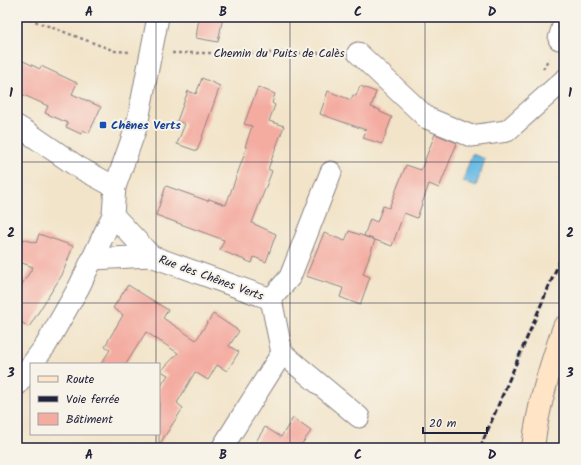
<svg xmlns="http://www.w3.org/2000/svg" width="581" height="465" font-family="Kalam,sans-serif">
	<rect width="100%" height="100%" fill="#f7f3e8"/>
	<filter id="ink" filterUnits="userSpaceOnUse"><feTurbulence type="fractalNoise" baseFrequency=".025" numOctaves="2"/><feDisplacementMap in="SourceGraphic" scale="8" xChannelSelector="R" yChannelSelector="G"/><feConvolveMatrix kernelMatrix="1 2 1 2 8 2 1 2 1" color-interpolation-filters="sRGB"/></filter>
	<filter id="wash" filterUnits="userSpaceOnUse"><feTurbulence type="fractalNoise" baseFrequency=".012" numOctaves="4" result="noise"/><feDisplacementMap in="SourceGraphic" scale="16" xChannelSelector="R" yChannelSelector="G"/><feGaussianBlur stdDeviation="0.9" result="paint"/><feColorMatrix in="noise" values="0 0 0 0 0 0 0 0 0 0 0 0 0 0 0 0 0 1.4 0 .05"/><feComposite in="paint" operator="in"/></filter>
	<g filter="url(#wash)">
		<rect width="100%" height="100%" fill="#f2e4c9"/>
		<!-- water -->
		<polygon fill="#69bbe4" stroke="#466e90" points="472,154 485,159 476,186 463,181"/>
		<g id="blocks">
			<!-- building -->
			<g fill="#f4aca1">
				<polygon points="199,17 223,17 218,42 196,38"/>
				<polygon points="17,58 40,69 41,66 77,83 72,94 101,107 89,133 83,130 81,134 66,127 68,123 45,113 48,106 17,92"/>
				<polygon points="202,78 220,86 197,151 177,144 185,124 177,121 188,91 196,94"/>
				<polygon points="360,86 376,92 371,107 380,110 380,112 392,117 382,144 363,138 366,130 320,114 328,91 351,100 353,95 356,96"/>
				<polygon points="258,87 275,94 272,103 275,105 269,121 284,126 268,169 272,171 252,223 276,234 266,262 254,257 252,263 220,250 224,240 156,215 166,186 208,201 209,199 226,205 247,147 245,147 252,126 244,124"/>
				<polygon points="435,134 457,143 439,188 429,184 417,218 404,213 392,246 364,236 370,219 377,222 383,206 389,208 406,165 421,170"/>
				<polygon points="349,231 375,240 363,274 370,277 360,305 340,297 343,288 306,276 324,233 345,241"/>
				<polygon points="39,234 73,246 62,275 29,327 17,320 17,292 33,267 17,261 17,257 23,239 36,243"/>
				<polygon points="128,285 168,310 163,318 196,340 213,314 239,331 229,346 239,352 227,371 217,365 208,380 195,372 177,403 183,408 159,445 159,389 168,375 161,371 178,353 146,332 126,364 101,364 110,350 105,346 123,315 113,308"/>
				<polygon points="293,418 311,431 299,448 252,448 265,427 281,437"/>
			</g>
		</g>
	</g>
	<g filter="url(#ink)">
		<use href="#blocks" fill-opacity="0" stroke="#8a8382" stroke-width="1"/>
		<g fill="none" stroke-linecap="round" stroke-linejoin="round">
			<defs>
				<g id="street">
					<polyline points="559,39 564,22"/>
					<polyline points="358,53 427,118 471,136 507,131 564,80"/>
					<polyline points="17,126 27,132 78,167 115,187"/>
					<polyline points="151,256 271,299 282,353 222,448"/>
					<polyline points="93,259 151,256 113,215"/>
					<polyline points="271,299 290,277 331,172"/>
					<polyline points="282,353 359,417"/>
					<polyline points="32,364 46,345 79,287 113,215 115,187 137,125 158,17"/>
					<polyline points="17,385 31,366"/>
				</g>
				<path id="secondary" d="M533,448C538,405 550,367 564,327"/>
			</defs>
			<!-- street casing -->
			<use href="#street" stroke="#8a8382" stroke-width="23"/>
			<!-- secondary casing -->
			<use href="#secondary" stroke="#8a8382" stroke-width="24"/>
			<!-- path -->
			<g stroke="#8a8382" stroke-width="2.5" stroke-dasharray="3 3" stroke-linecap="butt">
				<polyline points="24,17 115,51 129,52"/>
				<polyline points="172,53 337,53"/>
				<polyline points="543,69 549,58"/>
			</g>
			<!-- street -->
			<use href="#street" stroke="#fff" stroke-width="21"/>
			<!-- secondary -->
			<use href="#secondary" stroke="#ffe4c6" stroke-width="22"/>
			<!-- rail -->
			<polyline stroke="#22223b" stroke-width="3" stroke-dasharray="6 3" stroke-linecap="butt" points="480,448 564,251"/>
		</g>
	</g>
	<!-- grid -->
	<path fill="none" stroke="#22223b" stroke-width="1" stroke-opacity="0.55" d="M156,17V364M290,17V448M425,17V448M17,162H564M17,303H564M156,434V448"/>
	<!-- markers -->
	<rect fill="#1a4fb4" stroke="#f7f3e8" stroke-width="1.5" x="99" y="121" width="8" height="8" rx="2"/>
	<g text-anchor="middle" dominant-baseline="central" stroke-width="4" stroke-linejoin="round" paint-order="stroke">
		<!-- street labels -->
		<g font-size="12" fill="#22223b" stroke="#f7f3e8">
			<text x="279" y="53">Chemin du Puits de Calès</text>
			<text transform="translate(211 278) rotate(20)">Rue des Chênes Verts</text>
		</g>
		<!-- transit labels -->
		<g font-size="12" font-weight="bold" fill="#164399" stroke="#f7f3e8" text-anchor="start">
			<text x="111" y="125">Chênes Verts</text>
		</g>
	</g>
	<!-- margin -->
	<rect width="581" height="465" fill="none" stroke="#f7f3e8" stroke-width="44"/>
	<!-- legend -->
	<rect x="30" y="363" width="130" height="72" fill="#f7f3e8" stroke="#a29fa3"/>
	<rect x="38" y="376" width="20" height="6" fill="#ffe4c6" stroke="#a29fa3"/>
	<text x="66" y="383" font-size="12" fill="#22223b">Route</text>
	<rect x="38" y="396" width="20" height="6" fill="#22223b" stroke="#a29fa3"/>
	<text x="66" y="403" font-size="12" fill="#22223b">Voie ferrée</text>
	<rect x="38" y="413" width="20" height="12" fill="#f4aca1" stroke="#a29fa3"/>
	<text x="66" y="423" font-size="12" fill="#22223b">Bâtiment</text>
	<!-- scale -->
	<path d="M423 427v6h64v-6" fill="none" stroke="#22223b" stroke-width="2"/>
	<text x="429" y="427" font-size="12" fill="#22223b" stroke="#f7f3e8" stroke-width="3" paint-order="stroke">20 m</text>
	<rect x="22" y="22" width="537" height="421" fill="none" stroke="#22223b" stroke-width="1.5"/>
	<g font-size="13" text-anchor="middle" font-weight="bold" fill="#22223b">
		<text x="89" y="16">A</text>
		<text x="223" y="16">B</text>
		<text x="358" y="16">C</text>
		<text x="492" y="16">D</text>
		<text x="11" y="97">1</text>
		<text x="570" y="97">1</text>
		<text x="11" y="237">2</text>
		<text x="570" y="237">2</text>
		<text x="11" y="377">3</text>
		<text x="570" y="377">3</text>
		<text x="89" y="459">A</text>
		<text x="223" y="459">B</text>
		<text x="358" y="459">C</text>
		<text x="492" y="459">D</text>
	</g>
</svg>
